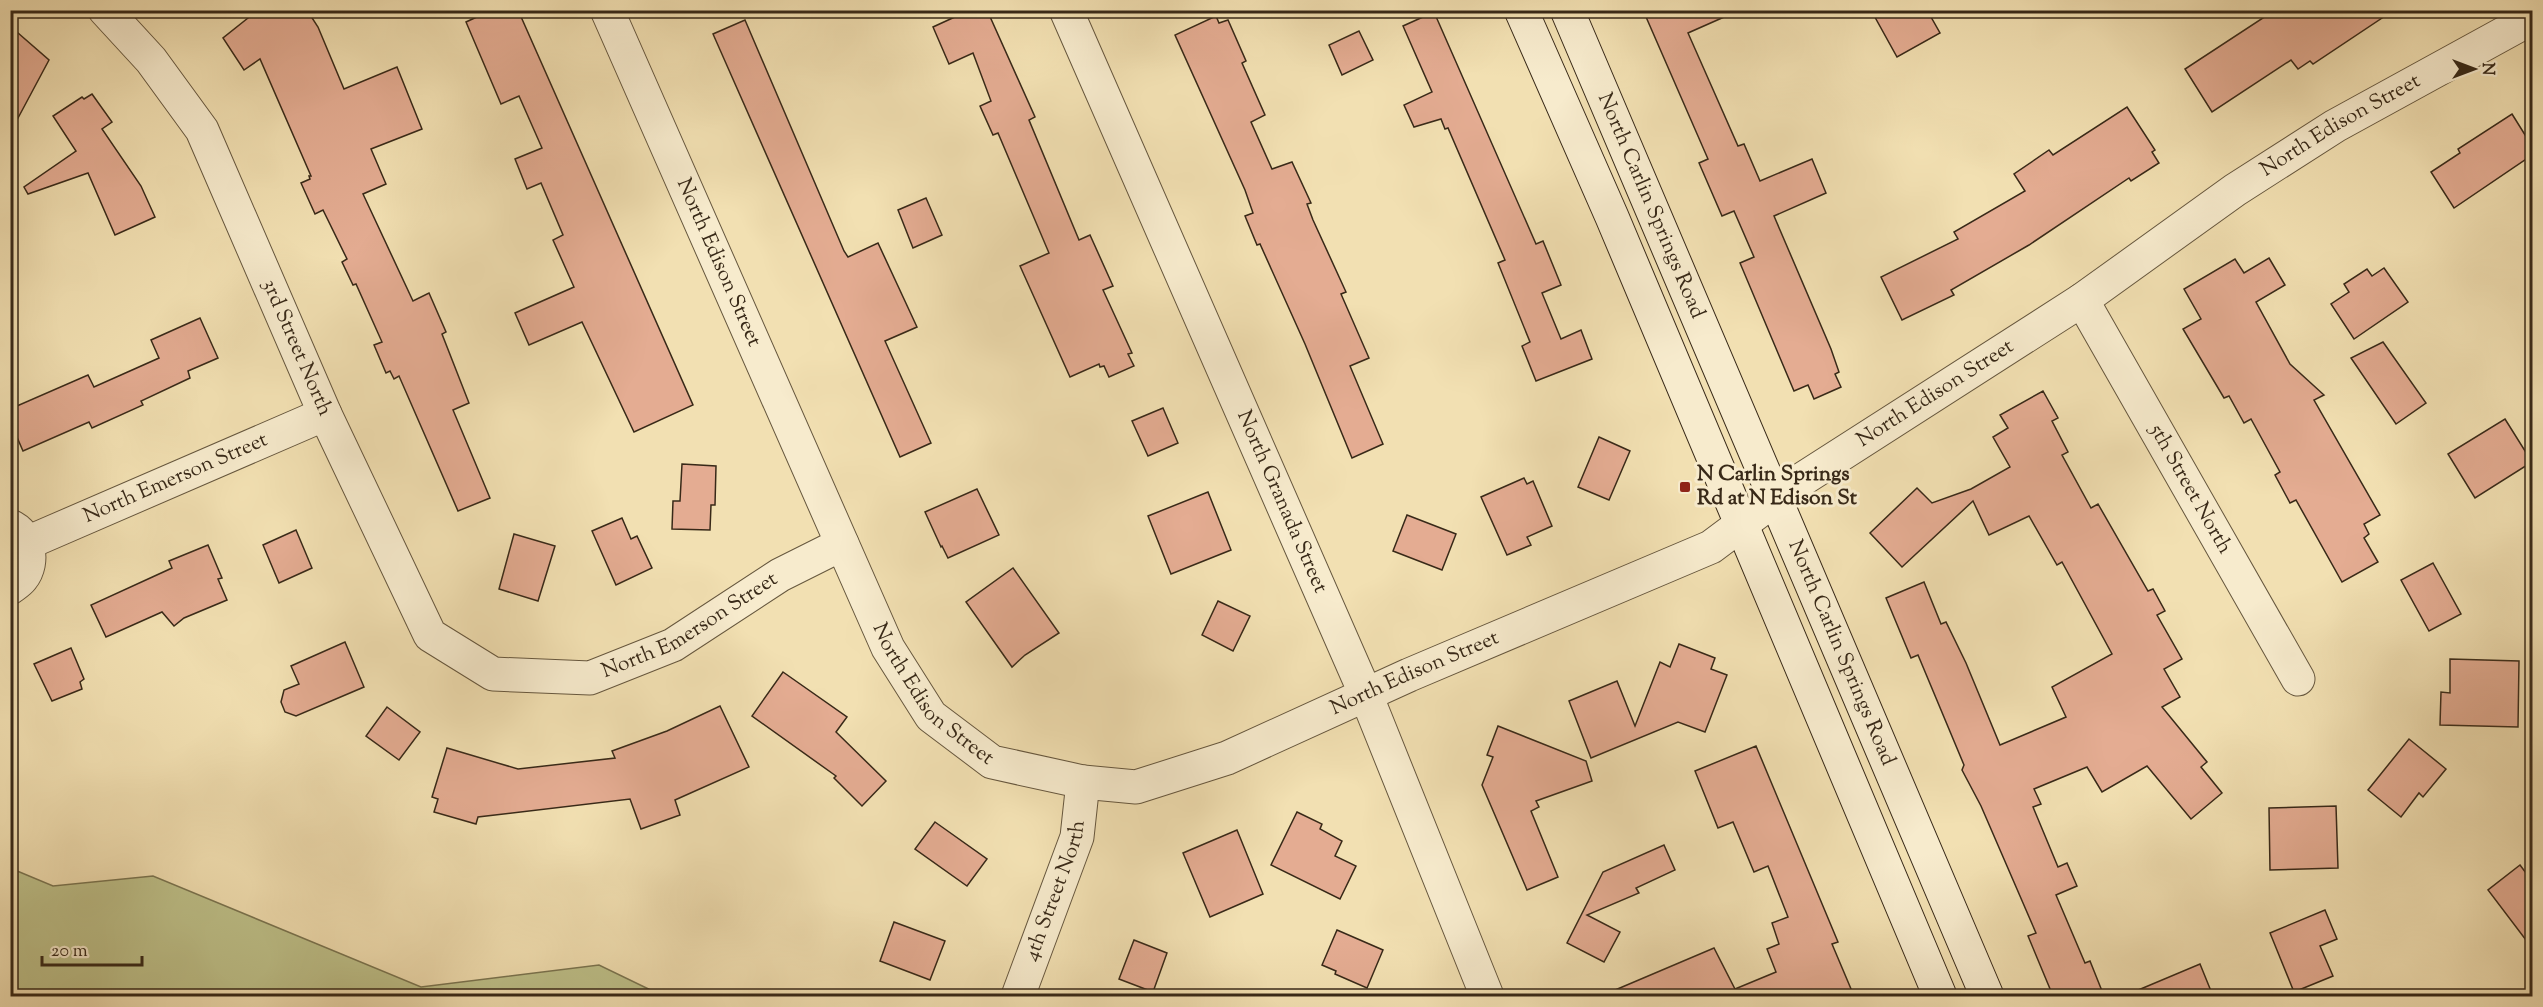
<svg xmlns="http://www.w3.org/2000/svg" width="2543" height="1007" font-family="'Sorts Mill Goudy',serif">
	<rect width="100%" height="100%" fill="#f2e0b2"/>
	<filter id="stains"><feTurbulence type="fractalNoise" baseFrequency=".00333" numOctaves="4"/><feColorMatrix values="0 0 0 0 .2 0 0 0 0 .09 0 0 0 0 .02 0 0 0 .5 -.17"/></filter>
	<radialGradient id="worn" r=".72"><stop offset=".6" stop-color="#630" stop-opacity="0"/><stop offset="1" stop-color="#630" stop-opacity=".3"/></radialGradient>
	<!-- green -->
	<polygon fill="#bec18a" stroke="#7b7551" stroke-width="1.5" points="10,868 53,886 153,876 421,987 599,965 663,996 11,996"/>
	<!-- building -->
	<g fill="#e4ac92" stroke="#382918" stroke-width="1.5">
		<polygon points="258,10 307,10 318,27 344,89 397,67 422,129 371,149 386,184 363,194 413,301 429,293 446,332 442,334 469,403 453,410 490,498 458,511 399,376 394,379 390,371 386,373 374,345 382,342 356,284 353,285 342,262 347,259 323,210 315,214 301,183 310,179 309,176 311,176 260,59 244,70 223,38"/>
		<polygon points="492,10 518,10 693,405 634,432 582,322 529,345 515,313 574,287 553,240 563,235 541,183 527,189 515,159 542,148 519,96 501,104 466,22"/>
		<polygon points="970,10 987,10 1035,117 1029,120 1079,240 1090,235 1113,286 1103,290 1132,353 1128,354 1134,366 1109,377 1104,366 1100,367 1099,364 1070,377 1020,266 1049,253 998,133 993,135 980,106 991,101 973,53 949,64 933,27"/>
		<polygon points="1643,10 1740,10 1688,33 1738,146 1744,144 1760,181 1812,159 1826,193 1774,216 1831,349 1839,372 1835,374 1841,387 1814,399 1808,385 1794,391 1740,263 1754,257 1734,211 1722,216 1699,163 1708,159"/>
		<polygon points="1871,10 1927,10 1940,33 1897,57"/>
		<polygon points="2275,10 2394,10 2313,64 2310,61 2298,69 2291,60 2212,112 2185,69"/>
		<polygon points="1434,12 1536,244 1543,241 1561,285 1542,293 1561,339 1581,330 1592,359 1536,381 1522,346 1530,342 1498,263 1505,260 1448,128 1445,129 1441,119 1414,127 1404,105 1432,92 1403,26"/>
		<polygon points="1216,16 1219,23 1228,20 1246,61 1242,63 1265,115 1251,122 1272,169 1292,162 1311,203 1307,204 1313,220 1346,292 1341,294 1369,358 1350,366 1383,444 1352,458 1305,344 1260,244 1257,245 1245,216 1253,213 1245,190 1175,35"/>
		<polygon points="745,20 844,251 848,257 878,243 917,327 885,341 931,443 900,457 713,34"/>
		<polygon points="10,26 49,60 10,133"/>
		<polygon points="1359,31 1373,60 1342,75 1329,45"/>
		<polygon points="92,94 112,122 102,129 141,186 155,217 115,235 88,173 28,194 24,187 76,151 53,116 82,97 84,99"/>
		<polygon points="2127,107 2155,150 2152,152 2159,163 2131,181 2129,178 2029,245 1951,290 1954,295 1902,320 1881,277 1958,239 1954,232 2025,191 2014,174 2049,150 2053,155"/>
		<polygon points="2512,114 2532,146 2532,155 2454,208 2431,172 2460,153 2458,149"/>
		<polygon points="926,198 942,235 913,248 898,210"/>
		<polygon points="2269,258 2285,285 2256,302 2290,364 2324,395 2314,400 2380,515 2364,524 2369,534 2364,538 2378,562 2342,582 2296,500 2290,503 2275,475 2280,472 2251,419 2244,423 2229,396 2224,398 2183,329 2201,319 2184,289 2235,259 2244,273"/>
		<polygon points="2384,268 2408,302 2354,339 2331,304 2349,292 2344,284 2367,269 2372,276"/>
		<polygon points="200,318 218,358 188,371 190,378 141,401 143,405 92,428 89,422 23,451 10,421 10,409 88,375 94,387 159,358 151,340"/>
		<polygon points="2383,342 2426,403 2396,424 2351,358"/>
		<polygon points="2043,391 2058,418 2052,421 2068,452 2062,455 2091,508 2098,504 2148,591 2153,589 2165,611 2157,615 2182,659 2164,669 2180,697 2162,707 2207,762 2201,767 2222,793 2191,819 2147,766 2102,792 2087,767 2034,789 2041,804 2033,807 2058,867 2067,863 2077,886 2056,895 2085,963 2090,961 2104,996 2053,996 2028,936 2036,933 1981,806 1962,770 1964,765 1918,655 1911,658 1886,598 1924,582 1941,624 1946,622 1966,663 2000,745 2066,717 2052,687 2112,654 2062,562 2057,565 2029,516 1989,535 1973,501 1902,567 1870,533 1917,488 1932,503 1971,489 2010,467 1993,437 2008,428 2000,415"/>
		<polygon points="1163,408 1178,443 1148,456 1132,421"/>
		<polygon points="2505,419 2532,462 2475,498 2448,454"/>
		<polygon points="1599,437 1630,451 1609,500 1578,487"/>
		<polygon points="682,464 716,466 715,505 711,505 710,530 672,529 673,501 680,501"/>
		<polygon points="1524,478 1527,484 1533,481 1552,526 1527,537 1531,545 1507,555 1481,497"/>
		<polygon points="977,489 999,535 948,558 942,546 941,547 925,512"/>
		<polygon points="1208,492 1231,550 1171,574 1148,516"/>
		<polygon points="1407,515 1456,534 1442,570 1393,551"/>
		<polygon points="622,518 631,539 637,536 652,568 616,585 592,531"/>
		<polygon points="296,530 312,568 279,583 263,545"/>
		<polygon points="514,534 555,546 538,601 499,589"/>
		<polygon points="208,545 222,578 218,579 227,600 184,618 174,626 162,612 106,637 91,605 172,568 169,561"/>
		<polygon points="2433,563 2461,614 2429,631 2401,580"/>
		<polygon points="1013,568 1059,633 1025,655 1012,667 966,602"/>
		<polygon points="1218,601 1250,616 1233,651 1202,635"/>
		<polygon points="345,642 364,687 296,716 285,712 281,702 284,690 299,684 291,666"/>
		<polygon points="1679,644 1715,658 1711,669 1727,675 1705,732 1678,722 1591,758 1569,701 1617,681 1635,726 1660,662 1670,667"/>
		<polygon points="71,648 84,679 80,682 82,689 52,701 34,664"/>
		<polygon points="2450,659 2519,661 2518,727 2440,725 2441,692 2450,693"/>
		<polygon points="783,672 847,717 836,732 886,781 862,806 834,778 836,776 752,716"/>
		<polygon points="720,706 749,767 675,800 680,815 641,829 630,799 478,817 476,824 434,812 438,799 432,797 447,748 518,769 615,758 612,751 667,731"/>
		<polygon points="387,707 420,732 399,760 366,736"/>
		<polygon points="1498,726 1586,761 1592,781 1536,801 1539,807 1531,811 1558,877 1527,890 1482,785 1493,757 1487,755"/>
		<polygon points="2409,739 2446,769 2423,797 2419,793 2401,817 2368,790"/>
		<polygon points="1756,746 1838,942 1832,944 1854,996 1601,996 1714,948 1735,989 1776,972 1767,949 1779,944 1772,923 1788,917 1768,866 1754,872 1733,822 1718,828 1695,771"/>
		<polygon points="2336,806 2338,868 2270,870 2269,808"/>
		<polygon points="1297,812 1322,824 1320,829 1342,841 1335,856 1356,866 1340,899 1271,865"/>
		<polygon points="935,822 987,859 967,886 915,849"/>
		<polygon points="1237,830 1263,894 1210,917 1183,853"/>
		<polygon points="1664,845 1675,870 1636,888 1639,893 1587,915 1620,932 1604,962 1567,943 1603,872"/>
		<polygon points="2520,865 2532,881 2532,948 2488,890"/>
		<polygon points="2325,910 2337,939 2320,946 2333,976 2294,992 2270,933"/>
		<polygon points="894,922 945,941 930,980 880,961"/>
		<polygon points="1337,930 1383,950 1367,988 1335,974 1336,971 1322,965"/>
		<polygon points="1134,940 1167,953 1153,992 1119,979"/>
		<polygon points="2200,964 2213,996 2124,996"/>
	</g>
	<g fill="none" stroke-linecap="round" stroke-linejoin="round">
		<defs>
			<g id="street">
				<path id="s1" d="M105,10L151,60L202,130L325,414L430,635L493,674L590,678L673,645L780,575L842,544"/>
				<path id="s2" d="M607,10L888,648L931,716L992,762L1083,782L1136,787L1227,758L1409,675L1711,547L1798,482L2082,300L2235,190L2335,126L2532,18"/>
				<path id="s3" d="M1066,10L1366,695L1487,996"/>
				<path id="s4" d="M2082,300L2298,679"/>
				<path d="M10,526C29,534 35,562 22,578C19,582 14,585 10,588"/>
				<path id="s5" d="M27,543L325,414"/>
				<path id="s6" d="M1018,996L1077,837L1083,782"/>
			</g>
			<g id="secondary">
				<polyline points="1521,10 1612,217 1940,996"/>
				<path id="s7" d="M1567,10L1987,996"/>
			</g>
		</defs>
		<!-- street casing -->
		<use href="#street" stroke="#66573e" stroke-width="35"/>
		<!-- secondary casing -->
		<use href="#secondary" stroke="#382918" stroke-width="35"/>
		<!-- street -->
		<use href="#street" stroke="#f7ebcd" stroke-width="33"/>
		<!-- secondary -->
		<use href="#secondary" stroke="#f7ebcd" stroke-width="33"/>
	</g>
	<!-- markers -->
	<rect fill="#8f2418" stroke="#f7ebcd" stroke-width="2" x="1679" y="481" width="12" height="12" rx="3"/>
	<g text-anchor="middle" dominant-baseline="central" stroke-width="6" stroke-linejoin="round" paint-order="stroke">
		<!-- street labels -->
		<g font-size="21" fill="#382918" stroke="#f7ebcd">
			<text stroke="none"><textPath href="#s2" startOffset="2382">North Edison Street</textPath></text>
			<text stroke="none"><textPath href="#s7" startOffset="213">North Carlin Springs Road</textPath></text>
			<text stroke="none"><textPath href="#s2" startOffset="276">North Edison Street</textPath></text>
			<text stroke="none"><textPath href="#s1" startOffset="392">3rd Street North</textPath></text>
			<text stroke="none"><textPath href="#s2" startOffset="1896">North Edison Street</textPath></text>
			<text stroke="none"><textPath href="#s5" startOffset="162">North Emerson Street</textPath></text>
			<text stroke="none"><textPath href="#s4" startOffset="218">5th Street North</textPath></text>
			<text stroke="none"><textPath href="#s3" startOffset="537">North Granada Street</textPath></text>
			<text stroke="none"><textPath href="#s1" startOffset="993">North Emerson Street</textPath></text>
			<text stroke="none"><textPath href="#s7" startOffset="699">North Carlin Springs Road</textPath></text>
			<text stroke="none"><textPath href="#s2" startOffset="1302">North Edison Street</textPath></text>
			<text stroke="none"><textPath href="#s2" startOffset="762">North Edison Street</textPath></text>
			<text stroke="none"><textPath href="#s6" startOffset="112">4th Street North</textPath></text>
		</g>
		<!-- poi labels -->
		<g font-size="21" font-weight="bold" fill="#382918" stroke="#f7ebcd" text-anchor="start">
			<text x="1697" y="475">N Carlin Springs<tspan x="1697" dy="24">Rd at N Edison St</tspan></text>
		</g>
	</g>
	<!-- margin -->
	<rect width="2543" height="1007" fill="none" stroke="#f2e0b2" stroke-width="36"/>
	<rect x="12" y="12" width="2519" height="983" fill="none" stroke="#382918" stroke-width="3"/>
	<rect x="18" y="18" width="2507" height="971" fill="none" stroke="#382918" stroke-width="1.5"/>
	<!-- north arrow -->
	<g transform="translate(2474 69) rotate(90)" stroke="#f7ebcd" stroke-width="4.5" paint-order="stroke">
	<path d="M0-4.5L10 22L0 15L-10 22Z" fill="#382918"/>
	<text y="-9" font-size="16" font-weight="bold" text-anchor="middle" fill="#382918">N</text>
	</g>
	<!-- scale -->
	<path d="M42 956v9h100v-9" fill="none" stroke="#382918" stroke-width="3"/>
	<text x="51" y="956" font-size="18" fill="#382918" stroke="#f7ebcd" stroke-width="4.5" paint-order="stroke">20 m</text>
	<rect width="100%" height="100%" filter="url(#stains)"/>
	<rect width="100%" height="100%" fill="url(#worn)"/>
</svg>
